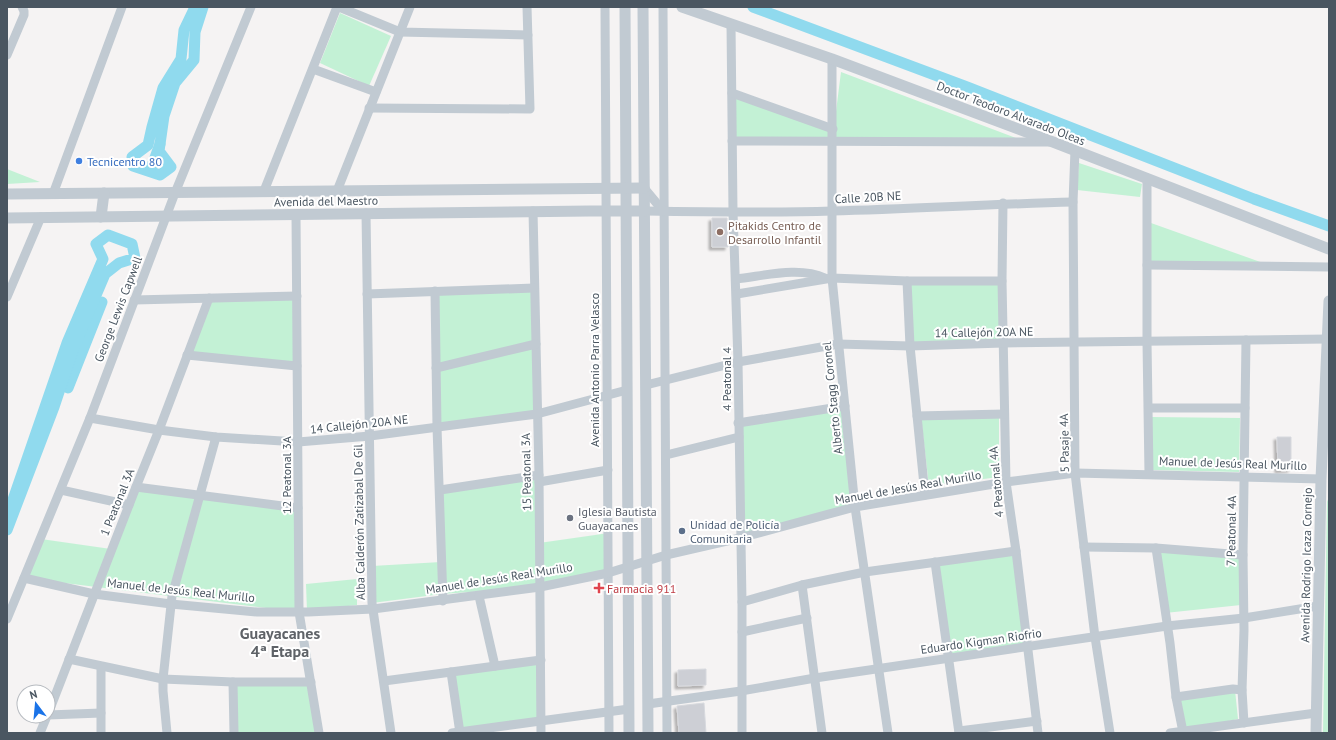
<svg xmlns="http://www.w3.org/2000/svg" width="1336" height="740" font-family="'PT Sans',sans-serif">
	<defs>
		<filter id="shadow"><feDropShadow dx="-3" dy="3" stdDeviation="1" flood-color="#0004"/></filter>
	</defs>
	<rect width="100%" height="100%" fill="#f5f3f3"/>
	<!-- green -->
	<g fill="#c3f1d5">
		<polygon points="340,13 391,36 369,86 320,63"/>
		<polygon points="841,72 1024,141 733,141 732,93 833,129 833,135"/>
		<polygon points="1079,163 1142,184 1140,197 1077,190"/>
		<polygon points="7,169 40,182 7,184"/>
		<polygon points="1151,223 1266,264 1150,263"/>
		<polygon points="907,281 1002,281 1003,343 910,346"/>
		<polygon points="534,288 537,414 438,427 436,292"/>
		<polygon points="297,296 297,366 187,355 209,298"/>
		<polygon points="845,406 855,507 740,538 738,423"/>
		<polygon points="999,412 999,477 929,486 921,417"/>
		<polygon points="1152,417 1240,418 1239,472 1152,470"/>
		<polygon points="538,475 539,543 609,533 608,573 540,587 442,594 372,603 372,566 441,562 440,490"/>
		<polygon points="136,487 298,508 299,612 24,578 41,539 111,549"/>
		<polygon points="1329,497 1329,733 1323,733 1327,502"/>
		<polygon points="1156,549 1241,556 1241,605 1165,613"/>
		<polygon points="1016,551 1028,647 948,658 935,562"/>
		<polygon points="357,579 357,605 307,611 306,584"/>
		<polygon points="541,660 540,722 460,732 451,672"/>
		<polygon points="233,682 311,682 319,733 234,733"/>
		<polygon points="1235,690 1238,719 1183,731 1178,697"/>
	</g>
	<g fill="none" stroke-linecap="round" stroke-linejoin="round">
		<!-- canal -->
		<g stroke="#90daee" stroke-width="11">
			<polyline points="195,7 184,30 181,59 163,88 152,127 148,145 132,157 133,166 160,175 171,167 159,151 164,116 175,83 194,60 195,32 203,7"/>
			<polyline points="753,7 967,87 1254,199 1329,226"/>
			<polyline points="152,166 160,144"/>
			<polyline points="68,388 102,302"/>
			<polyline points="7,517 67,343 103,259 96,244 108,235 132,244 135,258 119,263 105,274 74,347 54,407 7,530"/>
		</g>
	</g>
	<!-- building -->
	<g fill="#cdcfd5" stroke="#d7d9de" filter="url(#shadow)">
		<polygon points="712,218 727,218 728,247 712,247"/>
		<polygon points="1277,437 1291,437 1291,469 1278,470"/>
		<polygon points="706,669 706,685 678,686 678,670"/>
		<polygon points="704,703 706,733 679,733 677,706"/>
	</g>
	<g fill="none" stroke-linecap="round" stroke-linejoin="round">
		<!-- minor -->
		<g stroke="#c1cad2" stroke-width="9">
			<polyline points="339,7 400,32 528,35"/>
			<polyline points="605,7 609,733"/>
			<polyline points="663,7 667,733"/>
			<polyline points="731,24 733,212 738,362 742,602 742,733"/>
			<polyline points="7,55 24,15 24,11 22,7"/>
			<polyline points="832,59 832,278 855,507 888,733"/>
			<polyline points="313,69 376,92"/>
			<polyline points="732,93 833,129"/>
			<polyline points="369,108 530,109 527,7"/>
			<polyline points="732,141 1049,142"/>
			<polyline points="1075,150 1073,202 1075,473 1095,637 1110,733"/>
			<polyline points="1147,178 1147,342 1149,474"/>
			<polyline points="644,188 664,212"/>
			<polyline points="264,191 337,7"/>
			<polyline points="337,191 410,7"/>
			<polyline points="53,194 122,7"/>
			<polyline points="1003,203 1002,281 1006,482 1016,551 1038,733"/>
			<polyline points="533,211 539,475 541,733"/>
			<path d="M644,211C707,212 769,213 832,211C912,209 993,204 1073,202"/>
			<polyline points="366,213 372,603 391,733"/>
			<polyline points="296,214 299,612 319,733"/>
			<polyline points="1147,265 1329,267"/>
			<path d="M736,279C764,276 799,266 825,278"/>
			<polyline points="907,281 910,346 925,495"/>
			<polyline points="435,291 437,427 443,601"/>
			<polyline points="367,294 534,288"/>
			<polyline points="737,294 832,278 907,281 1002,281"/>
			<polyline points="7,297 41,217"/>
			<polyline points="134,300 297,296"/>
			<polyline points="187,355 297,366"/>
			<polyline points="436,368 536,344"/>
			<polyline points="646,385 738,362 838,344 910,346 1003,343 1327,339"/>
			<polyline points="1149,408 1245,408"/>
			<polyline points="917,416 1004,414"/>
			<polyline points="90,418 159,430 216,437 298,442 370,436 537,414 627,390"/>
			<polyline points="738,423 845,406"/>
			<polyline points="666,455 739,437"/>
			<polyline points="539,482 608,470"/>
			<polyline points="136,487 298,508"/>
			<polyline points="61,490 129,505"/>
			<polyline points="440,490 539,475"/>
			<polyline points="1084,547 1156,548 1243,555"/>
			<polyline points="1156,548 1170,643 1176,697 1183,732"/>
			<polyline points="935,562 959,733"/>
			<polyline points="24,578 94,594 171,604 257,612 308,612 373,609 540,587 608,573 666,555 740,538 855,507 1006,482 1075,473 1321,479"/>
			<polyline points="802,585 822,733"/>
			<polyline points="479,596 495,666"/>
			<polyline points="742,602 802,585 865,572 1016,551"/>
			<polyline points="7,619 90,418 175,193 251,7"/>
			<polyline points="742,632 807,618"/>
			<polyline points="69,659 163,679 233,682 311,682"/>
			<polyline points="101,667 101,733"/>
			<polyline points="451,672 460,733"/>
			<polyline points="384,681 541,660"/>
			<polyline points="233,682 234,733"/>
			<polyline points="1176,697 1233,689 1242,690"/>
			<polyline points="648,704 741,691 815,678 1167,626 1244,618 1318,606"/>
			<polyline points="48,714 136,487 159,430 209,298"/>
			<polyline points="48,715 101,713"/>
			<polyline points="1244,723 1242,690 1244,630 1243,555 1246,340"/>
			<polyline points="959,731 1037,721"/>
			<polyline points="40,733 47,716"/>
			<polyline points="167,733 163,691 163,679 172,596 216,437"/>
			<polyline points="452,733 629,709"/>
			<polyline points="1170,733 1316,713"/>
		</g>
		<!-- tertiary -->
		<g stroke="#c1cad2" stroke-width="11">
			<polyline points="625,7 629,733"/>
			<polyline points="643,7 648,733"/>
			<polyline points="682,7 832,59 1053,142 1329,249"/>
			<polyline points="7,194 644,188"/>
			<polyline points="101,217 104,193"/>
			<polyline points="7,218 589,211 644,211"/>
			<polyline points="1316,733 1321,479 1329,301"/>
		</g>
	</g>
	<!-- markers -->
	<circle fill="#3f7fe0" stroke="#fff" stroke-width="1.5" cx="79" cy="161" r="4"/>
	<circle fill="#8d6e63" stroke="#fff" stroke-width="1.5" cx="720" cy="232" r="4"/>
	<circle fill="#6b7280" stroke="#fff" stroke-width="1.5" cx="570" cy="518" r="4"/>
	<circle fill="#5c6f8a" stroke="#fff" stroke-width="1.5" cx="682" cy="531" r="4"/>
	<path fill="#e0444e" stroke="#fff" stroke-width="1.5" d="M597 582h4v4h4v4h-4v4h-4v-4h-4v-4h4z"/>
	<g text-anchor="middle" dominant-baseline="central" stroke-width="4" stroke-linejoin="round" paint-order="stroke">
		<!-- street labels -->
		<g font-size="12" fill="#4a5661" stroke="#fff">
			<text transform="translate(1011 113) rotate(21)">Doctor Teodoro Alvarado Oleas</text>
			<text transform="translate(868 197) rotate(-3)">Calle 20B NE</text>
			<text transform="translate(326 201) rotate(-1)">Avenida del Maestro</text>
			<text transform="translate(118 309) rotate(-69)">George Lewis Capwell</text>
			<text transform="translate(984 332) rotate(-1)">14 Callejón 20A NE</text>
			<text transform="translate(594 370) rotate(-90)">Avenida Antonio Parra Velasco</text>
			<text transform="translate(726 379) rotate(-90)">4 Peatonal 4</text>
			<text transform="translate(832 398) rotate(-96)">Alberto Stagg Coronel</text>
			<text transform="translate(359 424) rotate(-6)">14 Callejón 20A NE</text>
			<text transform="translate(1064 443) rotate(-91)">5 Pasaje 4A</text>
			<text transform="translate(1233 463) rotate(2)">Manuel de Jesús Real Murillo</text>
			<text transform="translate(526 472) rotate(-91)">15 Peatonal 3A</text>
			<text transform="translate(286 475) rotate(-90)">12 Peatonal 3A</text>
			<text transform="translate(996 482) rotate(-95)">4 Peatonal 4A</text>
			<text transform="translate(908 487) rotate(-10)">Manuel de Jesús Real Murillo</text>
			<text transform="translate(117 502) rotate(-68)">1 Peatonal 3A</text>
			<text transform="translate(359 522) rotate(-91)">Alba Calderón Zatizabal De Gil</text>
			<text transform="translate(1231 531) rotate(-89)">7 Peatonal 4A</text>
			<text transform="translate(1306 565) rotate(-89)">Avenida Rodrigo Icaza Cornejo</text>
			<text transform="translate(499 578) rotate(-9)">Manuel de Jesús Real Murillo</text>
			<text transform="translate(181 590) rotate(6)">Manuel de Jesús Real Murillo</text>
			<text transform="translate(981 641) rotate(-8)">Eduardo Kigman Riofrio</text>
		</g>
		<!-- shop labels -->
		<g font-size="12" fill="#366cbe" stroke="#fff" text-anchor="start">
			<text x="87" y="161">Tecnicentro 80</text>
		</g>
		<!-- education labels -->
		<g font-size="12" fill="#785e54" stroke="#fff" text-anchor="start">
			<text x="728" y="225">Pitakids Centro de<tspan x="728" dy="14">Desarrollo Infantil</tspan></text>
		</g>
		<!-- worship labels -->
		<g font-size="12" fill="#5b616d" stroke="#fff" text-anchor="start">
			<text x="578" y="511">Iglesia Bautista<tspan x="578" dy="14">Guayacanes</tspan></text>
		</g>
		<!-- service labels -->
		<g font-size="12" fill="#4e5e75" stroke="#fff" text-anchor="start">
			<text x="690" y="524">Unidad de Policía<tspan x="690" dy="14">Comunitaria</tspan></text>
		</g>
		<!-- health labels -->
		<g font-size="12" fill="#be3a42" stroke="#fff" text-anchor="start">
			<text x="607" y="588">Farmacia 911</text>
		</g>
		<!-- district labels -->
		<g font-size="16" font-weight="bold" fill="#5f6368" stroke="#fff">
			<text x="280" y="633">Guayacanes<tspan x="280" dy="18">4ª Etapa</tspan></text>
		</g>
	</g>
	<!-- border -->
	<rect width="1336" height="740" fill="none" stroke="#4a5661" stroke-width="16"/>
	<!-- north arrow -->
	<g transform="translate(36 704) rotate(344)"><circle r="19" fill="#ffffff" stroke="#b7bbc0"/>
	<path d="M0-3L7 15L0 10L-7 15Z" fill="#1a73e8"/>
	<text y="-6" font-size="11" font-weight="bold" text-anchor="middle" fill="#4a5661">N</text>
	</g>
</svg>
